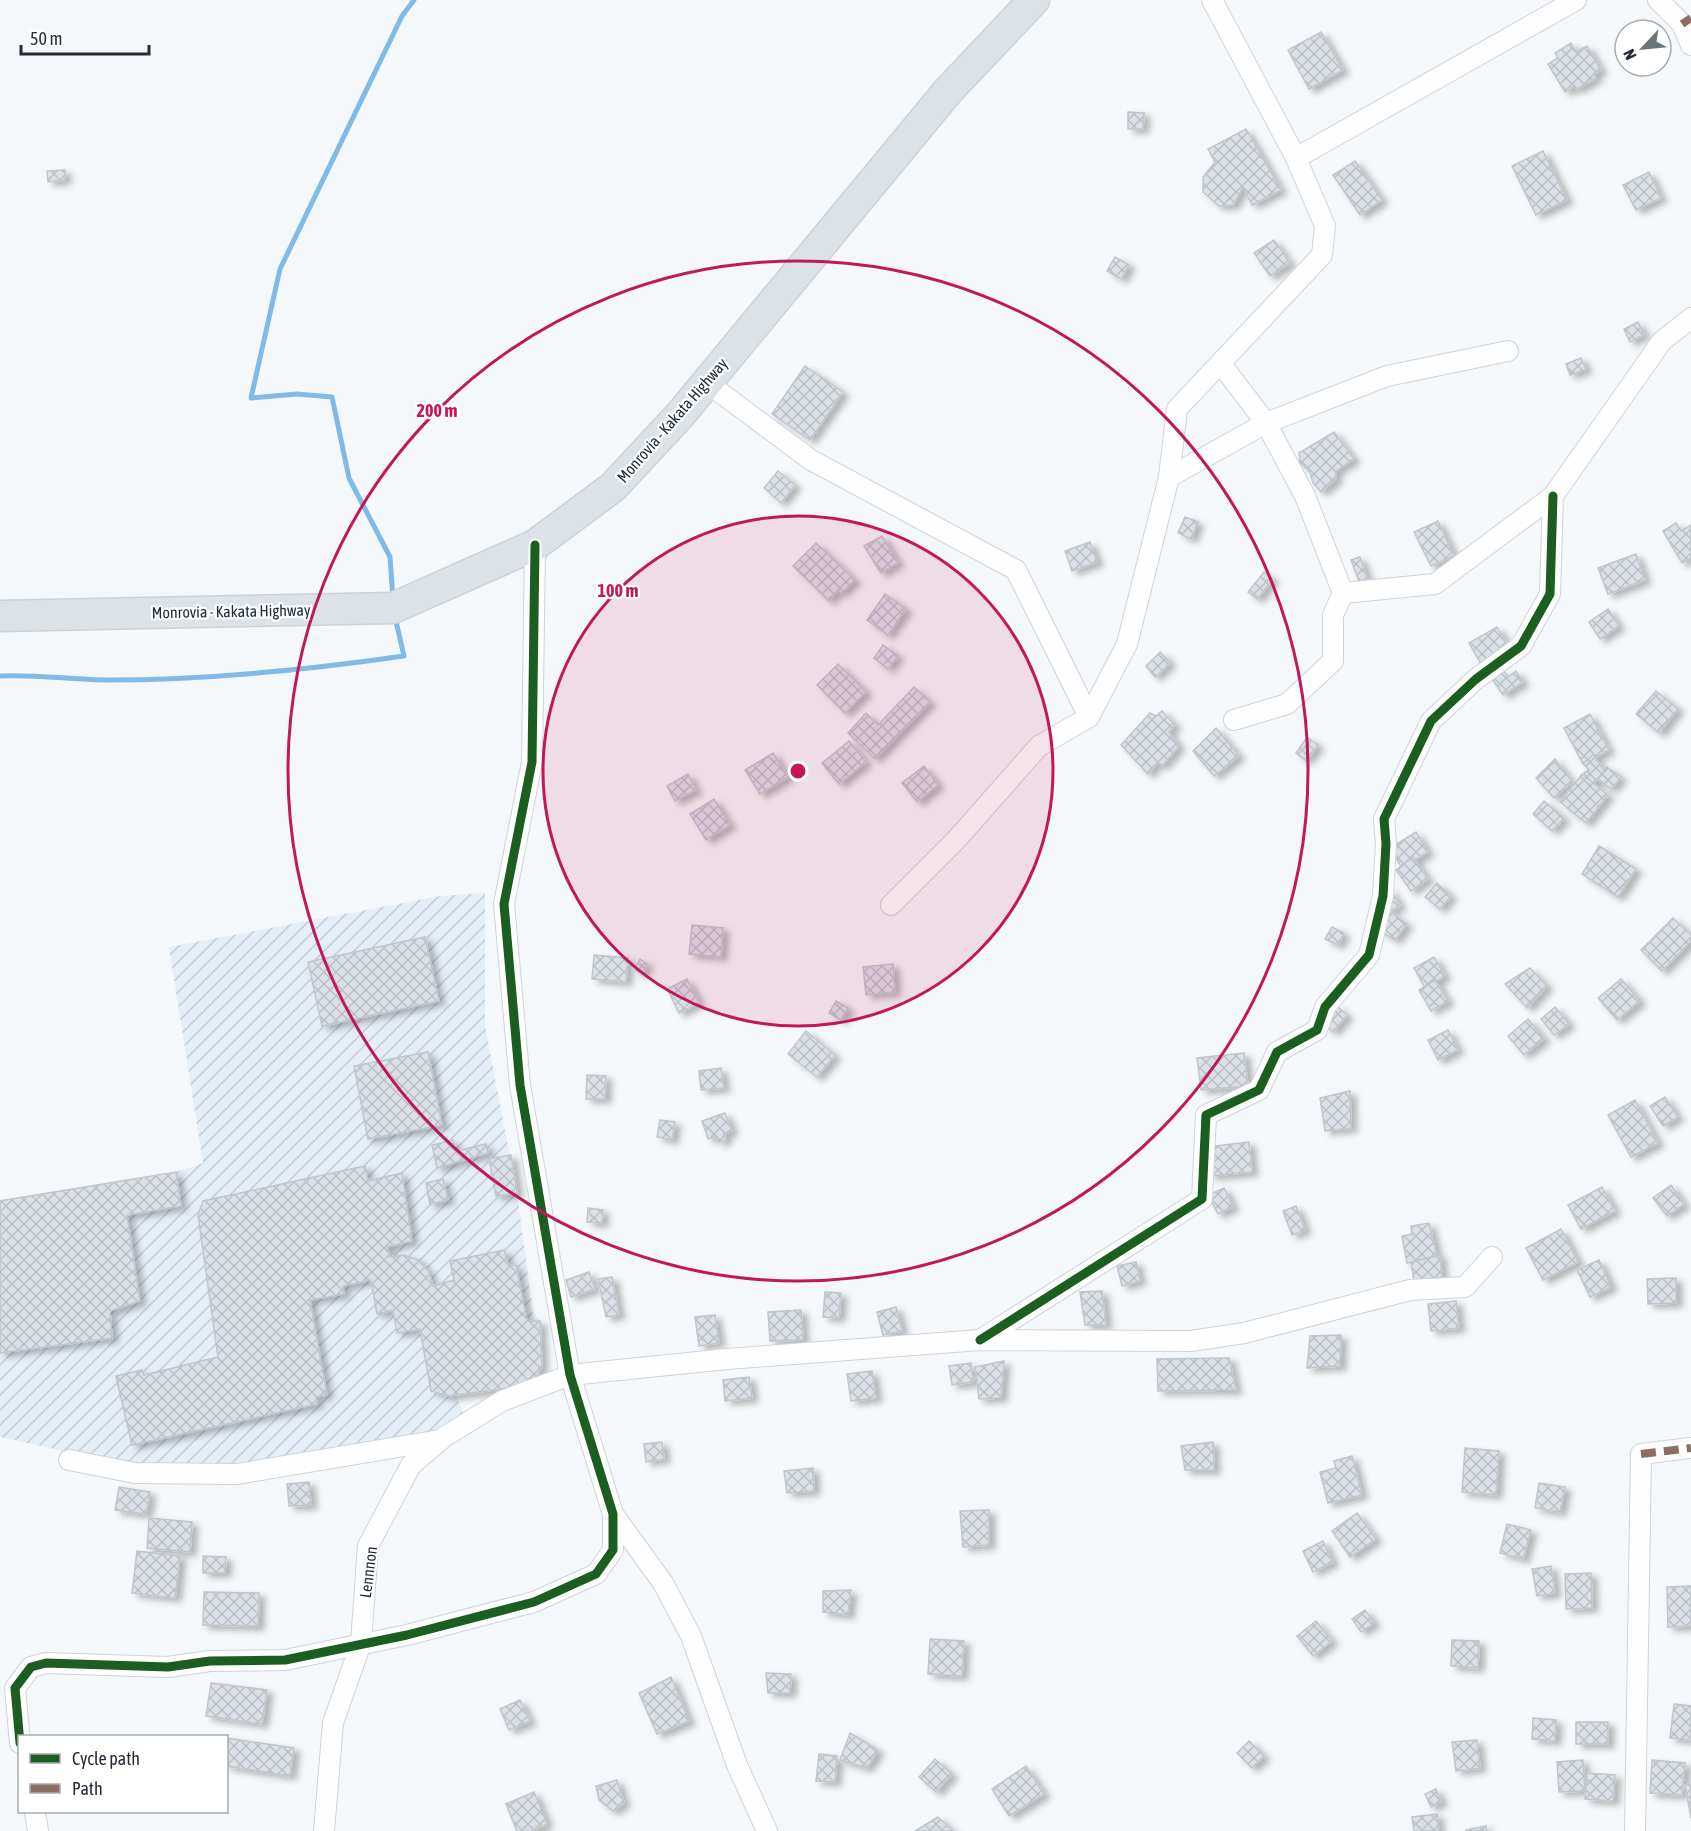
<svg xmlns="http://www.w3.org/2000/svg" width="1691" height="1831" font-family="'Asap Condensed',sans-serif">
	<defs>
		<pattern id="industrial-furrows" width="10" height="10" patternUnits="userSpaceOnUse" patternTransform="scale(1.5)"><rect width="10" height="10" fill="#e5eef7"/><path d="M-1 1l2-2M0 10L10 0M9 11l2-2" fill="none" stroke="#c4ccd4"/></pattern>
		<pattern id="building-cross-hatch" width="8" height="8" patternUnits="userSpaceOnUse" patternTransform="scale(1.5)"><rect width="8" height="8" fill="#dbe0e7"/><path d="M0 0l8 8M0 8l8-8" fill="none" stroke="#bcc0c7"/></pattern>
		<filter id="shadow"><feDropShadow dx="6" dy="4" stdDeviation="3" flood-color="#0004"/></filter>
	</defs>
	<rect width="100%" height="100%" fill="#f5f8fa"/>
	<!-- industrial -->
	<polygon fill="url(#industrial-furrows)" points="485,893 485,1026 517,1193 533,1313 540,1321 542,1367 531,1385 456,1395 465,1417 424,1434 218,1466 127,1465 0,1437 0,1201 176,1172 203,1163 169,947 440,896"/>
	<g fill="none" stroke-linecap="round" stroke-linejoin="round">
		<!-- stream -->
		<g stroke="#80bae8" stroke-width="5">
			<polyline points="393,599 390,557 349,478 332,397 297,394 251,398 280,269 402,16 414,0"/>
			<path d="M0,676C36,674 73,680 109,680C209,680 306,670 404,656L395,617"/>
		</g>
	</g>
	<!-- building -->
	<g fill="url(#building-cross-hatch)" stroke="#c0c6cc" stroke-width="1.5" filter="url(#shadow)">
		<polygon points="1321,32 1343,70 1309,89 1288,50"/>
		<polygon points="1571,43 1576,52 1587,46 1601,70 1594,74 1596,78 1577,89 1575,86 1565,92 1548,64 1558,58 1555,53"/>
		<polygon points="1128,112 1144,113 1143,129 1128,129"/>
		<polygon points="1246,129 1281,190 1252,205 1243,187 1233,205 1219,206 1203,192 1203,177 1215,162 1208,149"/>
		<polygon points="1543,151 1567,200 1536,215 1512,166"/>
		<polygon points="1355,161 1382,200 1360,215 1333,175"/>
		<polygon points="65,170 65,180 48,182 47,171"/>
		<polygon points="1649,172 1661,198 1636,210 1623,185"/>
		<polygon points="1274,240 1290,263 1270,276 1254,253"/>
		<polygon points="1115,257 1129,265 1121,279 1107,271"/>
		<polygon points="1638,322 1644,335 1630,342 1624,329"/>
		<polygon points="1581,358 1586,369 1570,375 1566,364"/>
		<polygon points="805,366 843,392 810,440 772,414"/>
		<polygon points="1334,432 1354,459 1336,471 1336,479 1321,492 1313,483 1310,472 1300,463 1299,453"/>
		<polygon points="778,471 795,485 781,503 764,488"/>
		<polygon points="1185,517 1198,522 1191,539 1178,533"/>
		<polygon points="1438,521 1454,556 1431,566 1414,532"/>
		<polygon points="1676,523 1681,531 1691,525 1691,558 1682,563 1663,531"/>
		<polygon points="882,536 898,563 881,573 864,546"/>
		<polygon points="1090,542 1097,562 1072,571 1065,551"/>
		<polygon points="816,543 855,580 841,593 838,590 829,601 793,566"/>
		<polygon points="1636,554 1645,580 1608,594 1598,568"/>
		<polygon points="1360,557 1368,581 1360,584 1351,560"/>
		<polygon points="1264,572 1273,579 1257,599 1248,592"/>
		<polygon points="885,594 906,609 888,635 867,620"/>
		<polygon points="1608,609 1619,626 1600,639 1589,622"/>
		<polygon points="1497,627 1509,648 1481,664 1469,643"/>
		<polygon points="883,645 898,656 888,669 874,658"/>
		<polygon points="1160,652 1170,663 1155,677 1146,666"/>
		<polygon points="838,664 866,692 845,713 817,685"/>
		<polygon points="1504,671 1508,677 1516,671 1523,682 1503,695 1492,679"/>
		<polygon points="914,687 930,702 875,759 848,733 866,713 878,725"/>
		<polygon points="1656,691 1678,709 1659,733 1636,714"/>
		<polygon points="1162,711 1175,725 1169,732 1179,746 1162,766 1158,762 1148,774 1121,745 1150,713 1156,716"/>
		<polygon points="1590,714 1609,750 1583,764 1564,728"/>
		<polygon points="1216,728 1239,756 1214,776 1193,751"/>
		<polygon points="1307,737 1318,745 1306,761 1296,753"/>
		<polygon points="849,741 866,762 839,784 822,763"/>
		<polygon points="773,753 788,777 760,794 745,770"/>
		<polygon points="1593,755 1606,773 1592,784 1584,773 1589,770 1583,763"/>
		<polygon points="1555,759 1572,782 1554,798 1536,778"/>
		<polygon points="924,766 938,785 917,802 902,783"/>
		<polygon points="1607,767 1621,777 1611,789 1598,779"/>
		<polygon points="688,774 696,790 675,801 667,786"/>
		<polygon points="1582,774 1608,795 1586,823 1560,802"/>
		<polygon points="714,799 730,825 706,840 690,814"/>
		<polygon points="1544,801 1564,818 1552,831 1533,814"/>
		<polygon points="1416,832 1428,852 1402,868 1390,848"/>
		<polygon points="1599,846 1636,869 1618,897 1582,874"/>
		<polygon points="1413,857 1428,879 1411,891 1396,870"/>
		<polygon points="1437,883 1451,896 1440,909 1425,897"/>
		<polygon points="1390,888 1400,906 1384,914"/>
		<polygon points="1392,913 1407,924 1395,940 1378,930"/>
		<polygon points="1673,918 1691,935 1691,941 1662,971 1641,950"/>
		<polygon points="692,925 723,928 721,957 689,954"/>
		<polygon points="1332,927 1344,933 1338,945 1325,939"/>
		<polygon points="425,937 439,1001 322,1026 308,962"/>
		<polygon points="594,955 628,958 626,982 592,979"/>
		<polygon points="1434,957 1445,976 1425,988 1414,968"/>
		<polygon points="640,959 647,964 642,974 634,970"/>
		<polygon points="893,964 895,992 866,995 863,967"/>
		<polygon points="1530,968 1547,986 1527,1008 1505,984"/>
		<polygon points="687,979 699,1003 679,1013 667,989"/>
		<polygon points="1621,979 1640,1001 1617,1020 1598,998"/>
		<polygon points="1435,980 1448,1001 1431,1011 1419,990"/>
		<polygon points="836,1001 848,1008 841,1020 829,1013"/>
		<polygon points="1337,1006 1347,1015 1333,1032 1323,1023"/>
		<polygon points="1555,1007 1569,1024 1554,1035 1541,1019"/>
		<polygon points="1528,1019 1544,1039 1524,1055 1508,1036"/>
		<polygon points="1448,1030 1458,1050 1438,1060 1428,1040"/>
		<polygon points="806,1031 835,1055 817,1077 788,1054"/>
		<polygon points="428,1052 442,1125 368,1139 354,1066"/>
		<polygon points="1244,1053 1248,1086 1201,1090 1197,1058"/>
		<polygon points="721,1068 724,1088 701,1090 699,1071"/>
		<polygon points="587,1075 606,1076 605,1099 586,1099"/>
		<polygon points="1350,1091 1351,1128 1325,1131 1320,1098"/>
		<polygon points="1665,1097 1678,1117 1663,1126 1650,1106"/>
		<polygon points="1635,1100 1658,1143 1631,1157 1608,1115"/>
		<polygon points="725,1113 732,1131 724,1134 726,1140 719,1142 716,1136 708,1139 702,1121"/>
		<polygon points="660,1120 675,1122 672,1140 657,1137"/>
		<polygon points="453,1140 456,1151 486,1144 488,1153 437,1168 432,1145"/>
		<polygon points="1249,1142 1252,1172 1210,1176 1207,1147"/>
		<polygon points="511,1155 517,1193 496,1196 489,1159"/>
		<polygon points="365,1166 368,1181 402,1173 412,1241 387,1247 390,1257 404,1255 418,1260 429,1272 433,1286 454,1280 450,1261 504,1250 509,1266 516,1265 527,1321 540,1321 542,1367 531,1385 448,1396 431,1391 420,1329 397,1333 393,1310 377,1314 371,1280 343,1286 344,1294 310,1300 327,1395 316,1397 317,1404 132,1445 116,1376 142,1370 144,1375 218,1357 198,1215 203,1201"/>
		<polygon points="176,1172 181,1206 127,1215 140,1301 110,1311 112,1338 0,1353 0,1201"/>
		<polygon points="443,1179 448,1200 430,1204 426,1183"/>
		<polygon points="1671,1185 1684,1204 1667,1216 1653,1198"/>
		<polygon points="1602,1187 1615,1211 1581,1229 1568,1205"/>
		<polygon points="1224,1188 1233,1207 1218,1214 1208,1195"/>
		<polygon points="1296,1206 1305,1230 1292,1235 1283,1211"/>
		<polygon points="588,1208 603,1210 602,1223 587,1222"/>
		<polygon points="1429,1223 1437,1257 1407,1263 1402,1236 1412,1234 1411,1226"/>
		<polygon points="1561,1229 1578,1262 1543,1280 1526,1248"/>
		<polygon points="1440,1255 1442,1277 1414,1281 1411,1262"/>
		<polygon points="1599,1260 1611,1287 1590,1297 1577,1270"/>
		<polygon points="1136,1262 1140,1281 1122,1286 1117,1266"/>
		<polygon points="589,1272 595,1289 571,1297 566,1280"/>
		<polygon points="612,1277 619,1315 606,1317 598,1279"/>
		<polygon points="1676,1278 1676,1303 1648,1304 1647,1279"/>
		<polygon points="1102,1291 1106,1325 1085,1325 1080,1292"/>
		<polygon points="825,1292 841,1293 839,1318 823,1317"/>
		<polygon points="1456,1301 1459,1328 1431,1331 1428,1304"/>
		<polygon points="896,1307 902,1331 883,1335 877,1312"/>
		<polygon points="801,1310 803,1340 770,1341 768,1312"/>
		<polygon points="715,1315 719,1343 699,1346 695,1317"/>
		<polygon points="1341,1335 1340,1366 1307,1368 1310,1336"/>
		<polygon points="1229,1358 1236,1390 1158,1391 1157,1359"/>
		<polygon points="1004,1361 1001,1398 979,1399 975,1367"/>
		<polygon points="971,1363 973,1382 952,1385 949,1366"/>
		<polygon points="872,1371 876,1398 851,1401 847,1374"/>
		<polygon points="749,1377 752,1398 725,1401 723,1380"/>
		<polygon points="662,1442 664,1459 646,1462 644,1444"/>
		<polygon points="1213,1442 1214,1470 1185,1470 1181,1446"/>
		<polygon points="1465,1448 1499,1451 1496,1495 1462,1492"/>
		<polygon points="1352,1456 1362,1495 1328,1503 1320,1472 1336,1468 1334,1461"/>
		<polygon points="813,1468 814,1491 787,1493 784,1471"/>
		<polygon points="309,1482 311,1505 289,1506 287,1484"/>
		<polygon points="1539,1483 1565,1487 1560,1512 1535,1508"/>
		<polygon points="119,1487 150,1492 146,1514 115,1510"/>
		<polygon points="989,1510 989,1545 963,1547 960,1511"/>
		<polygon points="1357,1513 1376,1539 1350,1557 1332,1531"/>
		<polygon points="149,1518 192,1522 190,1552 147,1548"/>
		<polygon points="1507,1524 1531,1530 1523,1559 1500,1553"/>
		<polygon points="1323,1541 1333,1562 1313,1572 1303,1551"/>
		<polygon points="137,1551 180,1556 175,1598 132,1593"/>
		<polygon points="203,1556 226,1557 225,1573 203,1573"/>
		<polygon points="1551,1566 1555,1593 1537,1596 1532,1569"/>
		<polygon points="1591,1573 1592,1608 1566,1609 1565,1574"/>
		<polygon points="1691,1586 1691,1626 1668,1627 1667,1587"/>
		<polygon points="851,1590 848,1615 823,1612 823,1591"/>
		<polygon points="204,1592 259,1593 258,1626 203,1625"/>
		<polygon points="1365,1610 1374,1623 1361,1632 1352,1619"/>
		<polygon points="1316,1621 1332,1641 1313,1656 1297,1636"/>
		<polygon points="930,1639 964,1641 962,1676 928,1674"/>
		<polygon points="1452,1640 1479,1641 1478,1668 1451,1666"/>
		<polygon points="766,1673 791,1674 790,1693 768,1693"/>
		<polygon points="671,1677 689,1721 657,1734 639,1693"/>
		<polygon points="211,1683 267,1690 262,1724 206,1716"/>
		<polygon points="520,1700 530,1721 509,1730 500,1709"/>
		<polygon points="1674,1704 1691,1706 1691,1740 1670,1738"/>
		<polygon points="1533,1718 1556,1720 1555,1741 1532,1739"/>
		<rect x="1576" y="1722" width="32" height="22"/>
		<polygon points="850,1733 878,1750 867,1768 840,1760"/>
		<polygon points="226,1738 294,1748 290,1776 226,1766"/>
		<polygon points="1477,1740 1480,1768 1456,1771 1452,1742"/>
		<polygon points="1249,1741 1264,1756 1252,1768 1237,1753"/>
		<polygon points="819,1754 837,1756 835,1782 816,1781"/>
		<polygon points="935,1759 952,1774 936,1792 919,1777"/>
		<polygon points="1583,1760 1585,1791 1559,1792 1557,1762"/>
		<polygon points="1652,1760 1685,1763 1682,1795 1650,1793"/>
		<polygon points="1026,1766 1044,1794 1009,1816 992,1789"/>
		<polygon points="1587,1773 1615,1775 1613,1801 1585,1799"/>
		<polygon points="617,1780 624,1803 613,1811 599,1800 596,1786"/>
		<polygon points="1691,1784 1691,1818 1685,1785"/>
		<polygon points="1436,1789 1441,1802 1431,1807 1425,1794"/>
		<polygon points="534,1792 547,1824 531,1831 517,1831 506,1804"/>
		<polygon points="1437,1814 1439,1831 1414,1831 1412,1817"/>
		<polygon points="938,1817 953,1831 915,1831"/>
		<polygon points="1486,1826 1487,1831 1466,1831 1466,1830"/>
	</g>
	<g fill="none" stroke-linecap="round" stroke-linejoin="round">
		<defs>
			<g id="minor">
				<polyline points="1658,0 1682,24 1691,45"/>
				<polyline points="1296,158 1576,0"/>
				<polyline points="1221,364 1266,423 1305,496 1343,593"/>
				<polyline points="706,382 811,460 1016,570 1089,717"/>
				<polyline points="1169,477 1266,423 1387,376 1508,351"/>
				<polyline points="1234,720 1287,704 1333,661 1333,615 1343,593 1435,584 1553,496 1662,341 1691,318"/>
				<polyline points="891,905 956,840 1039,746 1089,717 1127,644 1169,477 1177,409 1322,255 1325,226 1296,158 1212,0"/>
				<polyline points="980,1340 1202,1199 1206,1115 1259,1090 1277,1052 1317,1030 1325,1007 1369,955 1383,896 1386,844 1384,819 1431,721 1476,679 1521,646 1550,594 1553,496"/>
				<polyline points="69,1460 135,1473 237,1474 440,1440"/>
				<polyline points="613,1514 663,1583 691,1636 737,1765 767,1831"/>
				<polyline points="20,1743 15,1688 31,1667 46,1663 168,1667 210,1661 285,1660 407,1635 534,1602 596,1574 613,1550 613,1514 570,1375 520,1085 504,904 532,762 535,545"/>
				<polyline points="35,1812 38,1831"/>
				<polyline points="324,1831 333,1723 361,1643 368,1546 411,1465 444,1437 502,1401 570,1375 727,1359 980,1340 1191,1341 1244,1333 1410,1290 1465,1287 1492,1257"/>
				<polyline points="1635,1831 1641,1454 1691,1448"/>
			</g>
			<polyline id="highway" points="0,616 393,608 535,545 613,487 680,415 948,91 1034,0"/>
		</defs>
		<!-- minor casing -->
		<use href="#minor" stroke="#cdd4da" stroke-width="22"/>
		<!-- highway casing -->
		<use href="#highway" stroke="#cfd2d5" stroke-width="33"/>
		<!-- minor -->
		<use href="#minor" stroke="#fefefe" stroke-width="20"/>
		<!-- highway -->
		<use href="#highway" stroke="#dbe3e9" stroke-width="30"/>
		<!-- quiet -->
		<g stroke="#8d6e63" stroke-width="8" stroke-dasharray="15 8" stroke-linecap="butt">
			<polyline points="1682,24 1691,18"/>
			<polyline points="1641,1454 1691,1448"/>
		</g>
		<defs>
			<g id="cycleway">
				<polyline points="980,1340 1202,1199 1206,1115 1259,1090 1277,1052 1317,1030 1325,1007 1369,955 1383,896 1386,844 1384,819 1431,721 1476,679 1521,646 1550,594 1553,496"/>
				<polyline points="20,1743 15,1688 31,1667 46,1663 168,1667 210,1661 285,1660 407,1635 534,1602 596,1574 613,1550 613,1514 570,1375 520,1085 504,904 532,762 535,545"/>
			</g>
		</defs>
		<!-- cycleway casing -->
		<use href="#cycleway" stroke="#fff" stroke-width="13"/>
		<!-- cycleway -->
		<use href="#cycleway" stroke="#1b5e20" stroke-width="9"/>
	</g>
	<!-- distance rings -->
	<circle cx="798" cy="771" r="255" fill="#c2185b" fill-opacity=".12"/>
	<g fill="none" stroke="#c2185b" stroke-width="3">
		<circle cx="798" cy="771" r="255"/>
		<circle cx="798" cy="771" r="510"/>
	</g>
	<g text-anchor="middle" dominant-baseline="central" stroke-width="4.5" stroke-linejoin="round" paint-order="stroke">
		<!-- street labels -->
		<g font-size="16" fill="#212c36" stroke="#fff">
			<text transform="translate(672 420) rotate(-49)">Monrovia - Kakata Highway</text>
			<text transform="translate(231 611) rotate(-1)">Monrovia - Kakata Highway</text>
			<text transform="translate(368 1572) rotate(-83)">Lennnon</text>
		</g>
	</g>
	<circle cx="798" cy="771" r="9" fill="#c2185b" stroke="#fff" stroke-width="3"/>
	<g font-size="18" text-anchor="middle" font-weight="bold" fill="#c2185b" stroke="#fff" stroke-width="4.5" stroke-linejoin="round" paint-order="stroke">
		<text x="437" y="417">200 m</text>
		<text x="618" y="597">100 m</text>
	</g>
	<!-- legend -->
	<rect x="18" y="1735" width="210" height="78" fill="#ffffff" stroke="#a6abaf" stroke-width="1.5"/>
	<rect x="30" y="1754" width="30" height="9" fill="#1b5e20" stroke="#a6abaf" stroke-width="1.5"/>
	<text x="72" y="1765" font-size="18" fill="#212c36">Cycle path</text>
	<rect x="30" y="1784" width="30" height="9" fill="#8d6e63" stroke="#a6abaf" stroke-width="1.5"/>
	<text x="72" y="1795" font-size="18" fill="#212c36">Path</text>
	<!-- north arrow -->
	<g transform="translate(1643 48) rotate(244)"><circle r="28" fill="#ffffff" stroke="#a6abaf" stroke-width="1.5"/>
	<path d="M0-4.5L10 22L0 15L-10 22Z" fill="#6b737b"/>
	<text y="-9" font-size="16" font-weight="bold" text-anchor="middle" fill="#212c36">N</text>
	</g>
	<!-- scale -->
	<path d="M21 45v9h128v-9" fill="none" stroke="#212c36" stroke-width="3"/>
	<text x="30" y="45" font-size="18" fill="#212c36" stroke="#ffffff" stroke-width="4.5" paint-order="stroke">50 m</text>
</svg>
